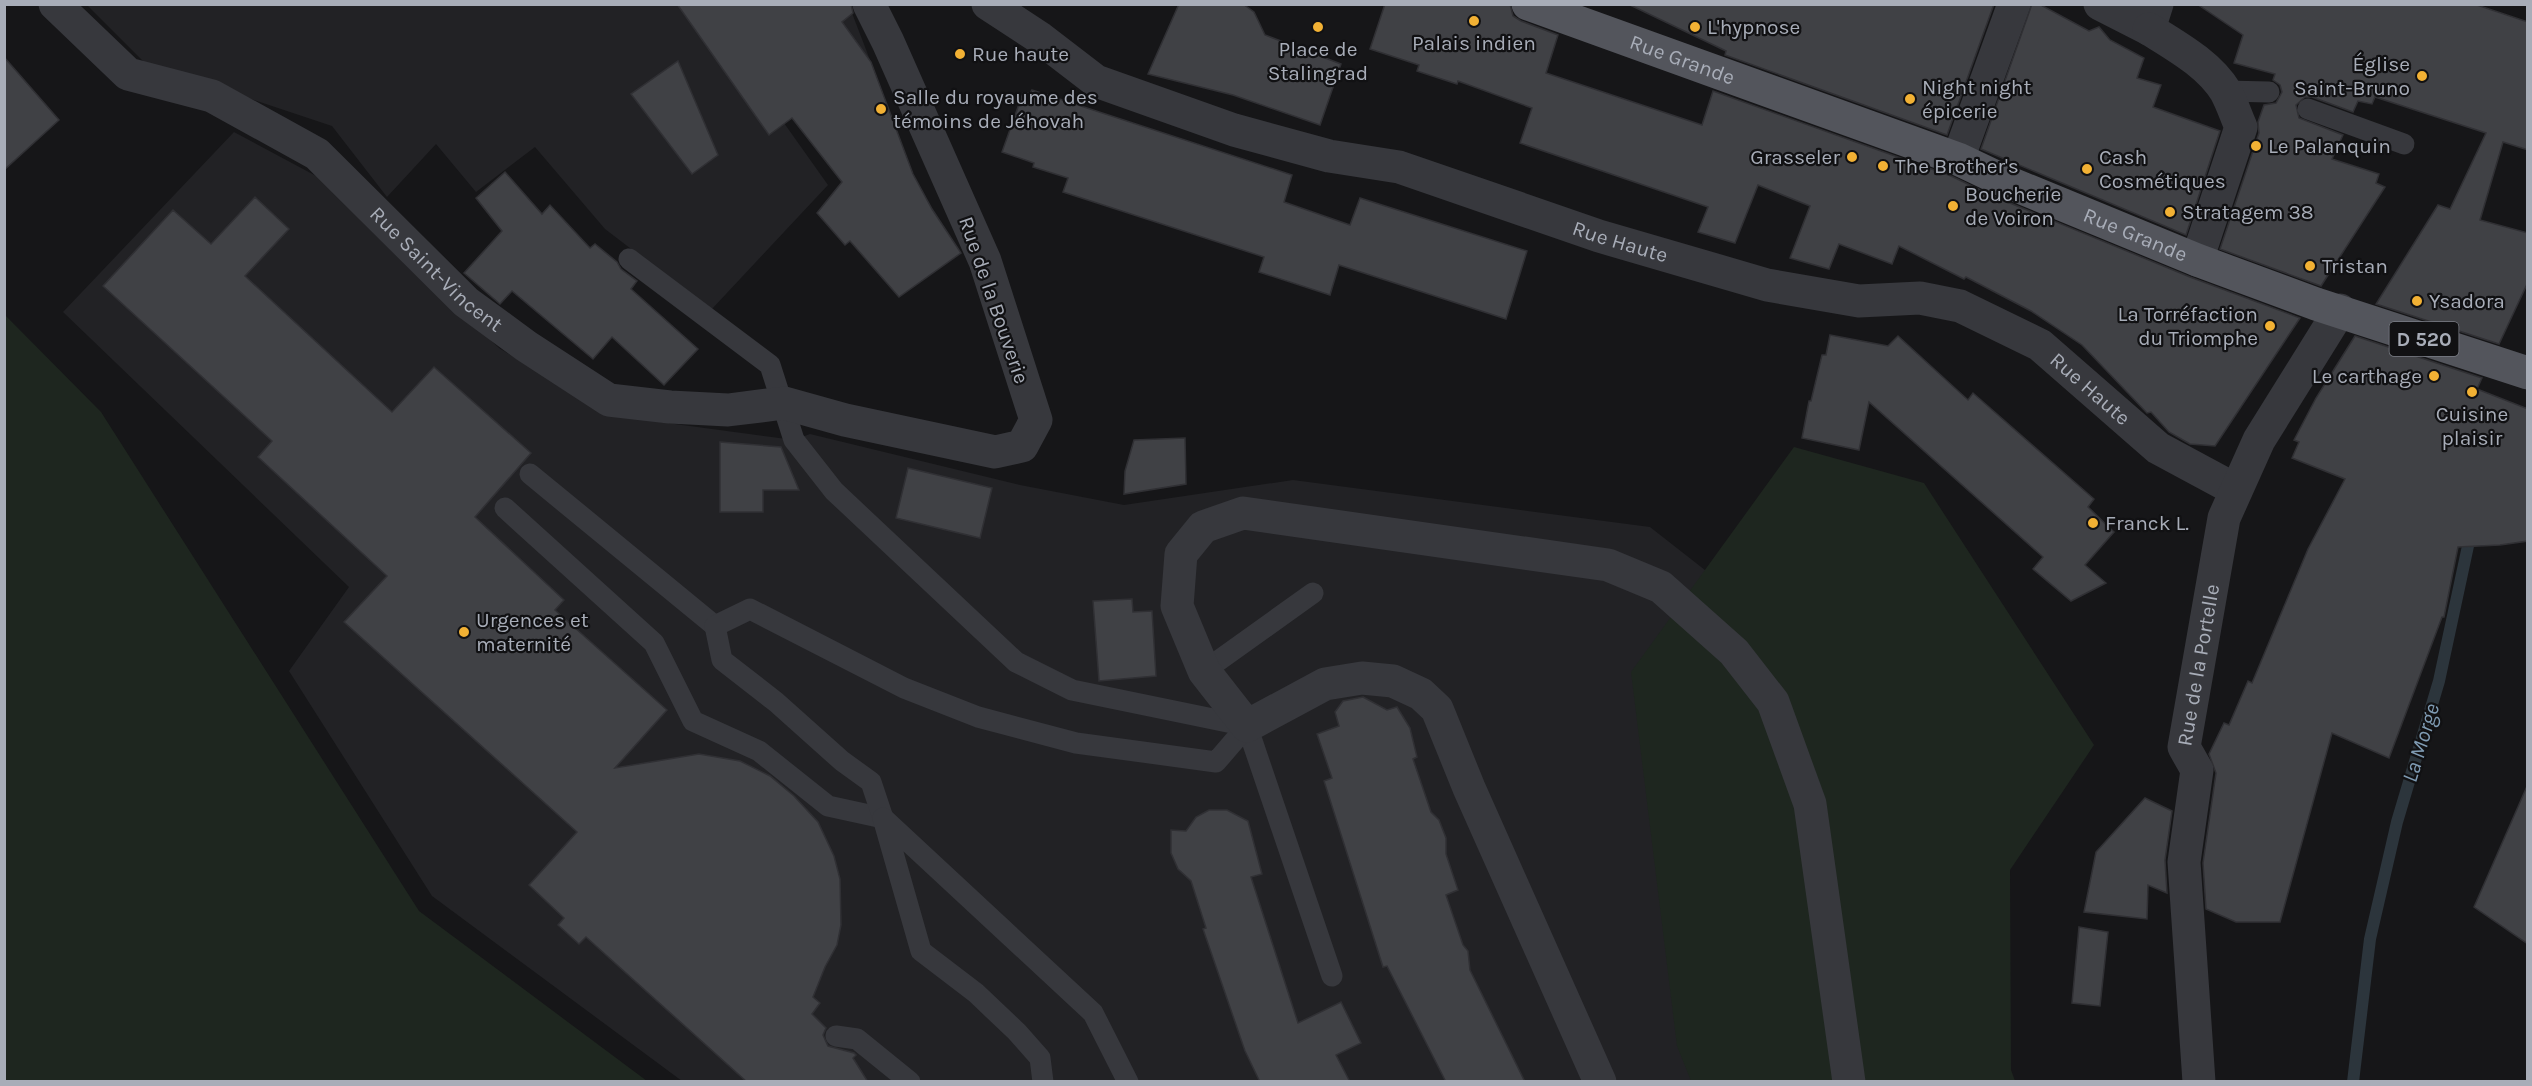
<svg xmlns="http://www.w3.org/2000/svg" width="2532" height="1086" font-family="Karla,sans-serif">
	<rect width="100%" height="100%" fill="#161618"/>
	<!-- built -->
	<g fill="#222225">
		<polygon points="87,5 846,5 852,13 870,60 784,123 828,185 711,310 605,229 535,147 476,192 436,144 387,197 332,126 146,64"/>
		<polygon points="234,132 318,177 499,348 608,415 794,440 810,434 1020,485 1124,505 1293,480 1650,527 1742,599 1828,1081 682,1081 432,896 289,671 349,587 63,312"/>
	</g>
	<!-- green -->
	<g fill="#1e261f">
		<polygon points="4,314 101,412 419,911 647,1081 5,1081"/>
		<polygon points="1794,447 1924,483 2094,745 2010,870 2011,1070 2015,1081 1691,1081 1677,1046 1631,672"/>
	</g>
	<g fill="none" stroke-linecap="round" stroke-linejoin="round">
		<!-- stream -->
		<polyline stroke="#2c353c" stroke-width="12" points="2353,1082 2370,939 2397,822 2439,681 2471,532"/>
	</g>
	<!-- building -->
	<g fill="#404145" stroke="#303034" stroke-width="1.5">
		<polygon points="677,4 851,4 853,13 842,22 871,62 913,174 932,209 961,253 899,297 850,241 845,245 817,213 842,182 792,118 769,135"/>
		<polygon points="1179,4 1243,4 1254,12 1265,35 1341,64 1320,125 1233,95 1148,74"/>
		<polygon points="1385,4 1510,4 1513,16 1521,21 1558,35 1546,73 1702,125 1713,91 1951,176 1993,196 2190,277 2300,318 2215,446 2190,444 2169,432 2151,412 2147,413 2082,345 2031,311 1966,277 1964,279 1899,246 1892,264 1839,244 1829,269 1790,258 1810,206 1758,185 1735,243 1698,232 1708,207 1520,143 1532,108 1458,81 1457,84 1417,71 1419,65 1370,49"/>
		<polygon points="1628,4 1994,4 1947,135 1725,55 1726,51"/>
		<polygon points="2032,4 2039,4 2089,31 2099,27 2110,40 2144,58 2137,78 2161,85 2153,107 2220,131 2186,235 1981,149"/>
		<polygon points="2197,4 2474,4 2528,22 2528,150 2503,142 2480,220 2528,233 2528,282 2499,344 2376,304 2438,205 2450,209 2486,133 2375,97 2372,104 2358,101 2353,112 2312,97 2305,97 2296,105 2299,118 2343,135 2332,159 2379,174 2376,183 2385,187 2321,286 2220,249 2259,133 2258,122 2264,105 2276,103 2282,92 2280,85 2273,80 2275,74 2234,63 2243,35"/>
		<polygon points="4,57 59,120 4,170"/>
		<polygon points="678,61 718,155 692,174 631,94"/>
		<polygon points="1032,90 1292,175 1284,202 1350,225 1360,198 1527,251 1506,319 1339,265 1330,295 1259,272 1264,257 1063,192 1068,178 1033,167 1034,163 1002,152 1023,93 1030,93"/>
		<polygon points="505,172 542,214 550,205 590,248 595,244 617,262 621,269 637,281 631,289 698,349 664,385 612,337 593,359 512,291 500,304 464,273 502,231 476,198"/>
		<polygon points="255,197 289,229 245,276 392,412 434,367 531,453 475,517 564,600 555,610 667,710 615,768 699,754 740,761 770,776 794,796 818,822 834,856 840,879 841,925 837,945 825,967 813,997 820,1003 812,1014 826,1028 823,1035 828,1046 854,1053 856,1055 853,1058 868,1082 747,1082 586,937 579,944 558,925 564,918 529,885 577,832 344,622 387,576 258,457 272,441 103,286 173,210 211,244"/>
		<polygon points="1830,335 1888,346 1898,336 1968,400 1973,393 2094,499 2088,507 2114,532 2085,565 2106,583 2071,601 2033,569 2043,557 1869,402 1859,450 1802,438 1809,401 1811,401 1822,355 1826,355"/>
		<polygon points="2355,336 2482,378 2477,389 2528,409 2528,541 2500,545 2458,547 2444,617 2442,617 2389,758 2332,733 2280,922 2236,922 2206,909 2203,863 2216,773 2209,754 2224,723 2229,725 2248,681 2252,683 2308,549 2345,479 2292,458 2299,442 2294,440 2316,398"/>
		<polygon points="1185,438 1186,484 1124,494 1125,471 1134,440"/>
		<polygon points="720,442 781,447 799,490 763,490 763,512 720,512"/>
		<polygon points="908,468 992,488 980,538 896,518"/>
		<polygon points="1132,599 1133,612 1152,611 1156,676 1099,681 1093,601"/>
		<polygon points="1363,697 1387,710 1397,707 1410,728 1417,757 1413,759 1431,812 1439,820 1446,838 1446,854 1458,890 1446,895 1463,945 1468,951 1470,970 1525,1082 1446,1082 1387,966 1383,967 1324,781 1332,778 1317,734 1339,726 1335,712 1343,701"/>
		<polygon points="2528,784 2528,944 2474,907"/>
		<polygon points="2145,798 2172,811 2165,860 2167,893 2148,885 2147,919 2084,912 2096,852"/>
		<polygon points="1209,810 1227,810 1248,821 1262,874 1251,877 1298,1023 1341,1002 1361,1043 1336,1055 1350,1082 1260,1082 1245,1051 1203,929 1206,928 1191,881 1178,869 1171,853 1171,830 1186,831 1196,817"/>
		<polygon points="2079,927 2108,932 2100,1006 2072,1003"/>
	</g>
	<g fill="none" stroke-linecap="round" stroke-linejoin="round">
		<!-- lane -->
		<g stroke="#37383d" stroke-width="21">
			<polyline points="2225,91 2269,92"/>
			<polyline points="2308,109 2404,144"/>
			<polyline points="629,259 770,365 794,440 834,491 1016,662 1072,690 1247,726"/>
			<polyline points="530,474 715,626"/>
			<polyline points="505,508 654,643 693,721 759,751 828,806 883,818"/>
			<polyline points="1204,671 1313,593"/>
			<polyline points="1247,726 1332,976"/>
			<polyline points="883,818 871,782 842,761 776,702 722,660 715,626 750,609 904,688 978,717 1076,743 1216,762 1247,726"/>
			<polyline points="836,1036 857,1039 910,1082"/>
			<polyline points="1043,1082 1040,1058 1017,1032 976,993 921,951 883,818 1093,1013 1128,1082"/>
		</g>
		<!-- street -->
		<g stroke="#37383d" stroke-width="33">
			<path id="s1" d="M55,4L128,74L212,96L317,154L466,302L526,346L609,400L670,407L728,410L784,403L845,420L995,452L1022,446L1036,420L985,261L888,42L869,4"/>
			<path id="s2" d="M988,4L1040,38L1096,81L1234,130L1329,156L1399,167L1599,236L1767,285L1859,301L1920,298L1960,306L2040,345L2158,448L2236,490"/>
			<polyline points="2100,4 2149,29 2157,4"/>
			<path d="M2149,29C2176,46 2209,64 2226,92C2232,103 2236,116 2241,127L2197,260"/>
			<polyline points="1958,159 2014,4"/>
			<polyline points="1600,1082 1469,788 1437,709 1421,694 1393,681 1362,678 1325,684 1247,726 1204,671 1177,606 1181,554 1203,527 1243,513 1608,565 1661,587 1734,652 1773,702 1810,804 1849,1082"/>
			<path id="s3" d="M2199,1082L2184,862L2197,770L2184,747L2224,518L2259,440L2340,310"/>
		</g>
		<!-- primary -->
		<path stroke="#53555c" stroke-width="33" id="s4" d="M1528,4L1958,159L2000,179L2197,260L2316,304L2528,373"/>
	</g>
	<!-- markers -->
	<g fill="#f2b134" stroke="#111113" stroke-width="2">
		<circle cx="1474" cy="21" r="6"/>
		<circle cx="1318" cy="27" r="6"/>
		<circle cx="1695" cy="27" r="6"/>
		<circle cx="960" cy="54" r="6"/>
		<circle cx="2422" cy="76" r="6"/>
		<circle cx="1910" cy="99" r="6"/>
		<circle cx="881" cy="109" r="6"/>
		<circle cx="2256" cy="146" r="6"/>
		<circle cx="1852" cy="157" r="6"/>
		<circle cx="1883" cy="166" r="6"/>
		<circle cx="2087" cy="169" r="6"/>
		<circle cx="1953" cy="206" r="6"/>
		<circle cx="2170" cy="212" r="6"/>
		<circle cx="2310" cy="266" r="6"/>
		<circle cx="2417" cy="301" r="6"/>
		<circle cx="2270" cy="326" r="6"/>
		<circle cx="2434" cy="376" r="6"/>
		<circle cx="2472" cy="392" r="6"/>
		<circle cx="2093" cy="523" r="6"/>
		<circle cx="464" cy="632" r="6"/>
	</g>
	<g text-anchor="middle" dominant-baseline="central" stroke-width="4.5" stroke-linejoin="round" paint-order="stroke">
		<!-- shield labels -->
		<rect fill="#111113" stroke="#7b7e86" stroke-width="1.5" x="2389.5" y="322" width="69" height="34" rx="4.5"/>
		<g font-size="20" font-weight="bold" fill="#a8adb8">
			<text x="2424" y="339">D 520</text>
		</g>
		<!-- poi labels -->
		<g font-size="21" fill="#a8adb8" stroke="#111113" text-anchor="start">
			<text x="1707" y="27">L'hypnose</text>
			<text x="1474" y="43" text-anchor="middle">Palais indien</text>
			<text x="1318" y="49" text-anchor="middle">Place de<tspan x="1318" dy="24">Stalingrad</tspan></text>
			<text x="972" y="54">Rue haute</text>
			<text x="2410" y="64" text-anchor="end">Église<tspan x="2410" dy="24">Saint-Bruno</tspan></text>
			<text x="1922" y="87">Night night<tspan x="1922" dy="24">épicerie</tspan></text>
			<text x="893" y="97">Salle du royaume des<tspan x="893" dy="24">témoins de Jéhovah</tspan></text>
			<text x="2268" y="146">Le Palanquin</text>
			<text x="1840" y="157" text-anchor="end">Grasseler</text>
			<text x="2099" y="157">Cash<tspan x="2099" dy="24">Cosmétiques</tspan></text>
			<text x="1895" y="166">The Brother's</text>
			<text x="1965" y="194">Boucherie<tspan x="1965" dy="24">de Voiron</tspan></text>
			<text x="2182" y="212">Stratagem 38</text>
			<text x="2322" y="266">Tristan</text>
			<text x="2429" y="301">Ysadora</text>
			<text x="2258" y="314" text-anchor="end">La Torréfaction<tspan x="2258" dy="24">du Triomphe</tspan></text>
			<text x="2422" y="376" text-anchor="end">Le carthage</text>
			<text x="2472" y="414" text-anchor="middle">Cuisine<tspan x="2472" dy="24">plaisir</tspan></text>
			<text x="2105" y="523">Franck L.</text>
			<text x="476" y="620">Urgences et<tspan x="476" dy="24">maternité</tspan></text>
		</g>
		<!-- street labels -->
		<g font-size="21" fill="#a8adb8" stroke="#111113">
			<text stroke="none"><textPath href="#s4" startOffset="164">Rue Grande</textPath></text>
			<text stroke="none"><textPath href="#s4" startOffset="650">Rue Grande</textPath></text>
			<text stroke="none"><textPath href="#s2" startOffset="682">Rue Haute</textPath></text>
			<text stroke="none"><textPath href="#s1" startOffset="474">Rue Saint-Vincent</textPath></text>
			<text transform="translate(994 300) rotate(71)">Rue de la Bouverie</text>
			<text stroke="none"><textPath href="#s2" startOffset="1186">Rue Haute</textPath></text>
			<text stroke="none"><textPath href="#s3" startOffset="423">Rue de la Portelle</textPath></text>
		</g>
		<!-- water labels -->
		<g font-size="22" font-style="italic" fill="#7f9bb3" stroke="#111113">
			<text transform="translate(2421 743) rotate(-73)">La Morge</text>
		</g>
	</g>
	<!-- border -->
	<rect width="2532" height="1086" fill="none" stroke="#a8adb8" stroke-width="12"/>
</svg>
